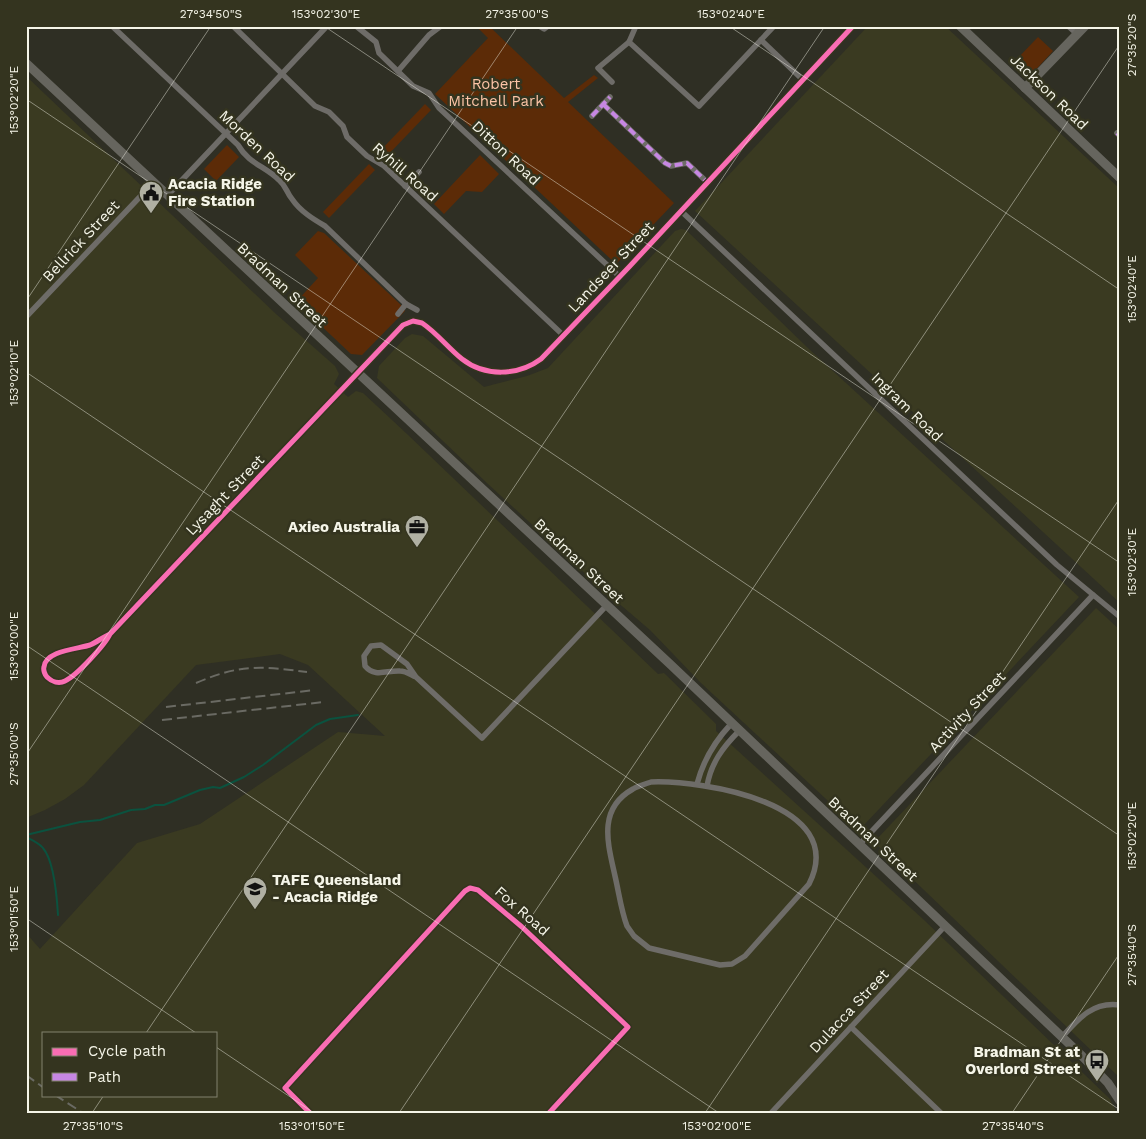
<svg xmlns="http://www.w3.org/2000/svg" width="1146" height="1139" font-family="'Work Sans',sans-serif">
	<rect width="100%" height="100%" fill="#2f2f24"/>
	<!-- built -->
	<g fill="#3a3a21" fill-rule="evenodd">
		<polygon points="868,26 945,26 1120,189 1120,603 695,211"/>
		<path d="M26,76L276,314L335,366L339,374L334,384L348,397L356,391L363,393L407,434L658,674L664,673L716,724V731L924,920L1110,1099L1117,1113H26V933L40,949L137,843L200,824L338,732L385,736L308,665L280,654L196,665L84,785L65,799L45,810L26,818ZM44,1033H216V1095H44Z"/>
		<polygon points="681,229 686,230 810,350 1079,597 864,825 858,827 853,824 701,683 650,630 602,589 488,484 377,378 379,366 405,338 412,334 423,336 484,387 527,376 548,368 675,231"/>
		<polygon points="1096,608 1120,630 1120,1078 874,842"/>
	</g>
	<!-- green -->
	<g fill="#5c2b07">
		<polygon points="476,26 489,26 564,98 594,75 598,78 568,102 674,203 616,264 435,94 488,38"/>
		<polygon points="1038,37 1053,51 1028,78 1013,63"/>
		<polygon points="425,104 431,110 385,158 379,152"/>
		<polygon points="227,145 239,157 216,181 204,169"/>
		<polygon points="480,155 499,174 482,192 466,191 444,214 434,204"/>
		<polygon points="369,164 375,170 329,218 323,212"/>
		<polygon points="318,231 324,233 401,305 405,311 362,355 351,354 296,302 318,278 295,255"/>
	</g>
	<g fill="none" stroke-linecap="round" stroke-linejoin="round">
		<!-- stream -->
		<g stroke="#0b523f" stroke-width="2">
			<polyline points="26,835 80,822 100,820 131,810 145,809 155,805 164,805 200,790 213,787 220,788 244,777 263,765 316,725 330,719 358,715"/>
			<path d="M26,837C32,840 39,843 43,848C54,861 57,898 58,915"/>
		</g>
		<!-- street -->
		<g stroke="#6e6c68" stroke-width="5.5">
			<path d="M112,26L238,145C249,164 265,166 279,180C287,187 286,192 292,199C300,211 313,219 325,226L406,304L417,310"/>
			<polyline points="233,26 315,106 329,112 343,126 347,137 367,156 384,166 564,336"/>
			<polyline points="356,26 376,42 379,53 413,86 429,93 439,108 620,277"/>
			<polyline points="539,26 544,29 548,26"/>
			<polyline points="1068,26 1077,34"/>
			<polyline points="761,40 803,80"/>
			<polyline points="629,42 699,106 774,26"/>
			<polyline points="398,71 429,35 441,26"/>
			<polyline points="612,82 598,68 629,42 636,26"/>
			<polyline points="603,104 665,163 671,166 687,163 707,182"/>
			<polyline points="592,116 610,97"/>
			<polyline points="1117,133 1120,136"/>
			<polyline points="405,186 419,172"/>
			<polyline points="167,196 327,26"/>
			<polyline points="681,211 1057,565 1120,617"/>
			<polyline points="398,314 406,304"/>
			<polyline points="26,317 153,183"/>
			<path d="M110,634C103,637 97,642 90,645C77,649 45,651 44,667C43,670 45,675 47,677C52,682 59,684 65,681C76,676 105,645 110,634L403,325L413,321L422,323C437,333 448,348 462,359C485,377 518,376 541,359L629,267L853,26"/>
			<path d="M416,677C411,675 406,671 400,671C387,670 375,678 365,666L364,656L371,646L381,645L407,664L416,677L482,738L606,606"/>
			<path d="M651,782C702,780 850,803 809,884L745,956L732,964L720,965L649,948L634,936L627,926C621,910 619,893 615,876C608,844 597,809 633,789C638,786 645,784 651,782Z"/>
			<path d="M697,784C703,761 715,741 731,724"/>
			<path d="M707,786C711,763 723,747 739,731"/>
			<polyline points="859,845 1093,595"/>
			<polyline points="851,1027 941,1113"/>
			<path d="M1062,1037C1078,1019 1093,1001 1120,1005"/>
			<polyline points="310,1113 285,1088 465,891 470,888 478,890 522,927 628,1027 549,1113"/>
			<polyline points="771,1113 945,926"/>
		</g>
		<!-- secondary -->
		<g stroke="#66655e" stroke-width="9">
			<polyline points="960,26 1120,178"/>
			<polyline points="26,63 671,665 1082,1056 1108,1083 1120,1101"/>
			<polyline points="1025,88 1085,26"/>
		</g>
		<!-- rail -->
		<g stroke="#6a6a63" stroke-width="2" stroke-dasharray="10 5" stroke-linecap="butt">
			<path d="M196,683C240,664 261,666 307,672"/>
			<polyline points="166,707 315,690"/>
			<polyline points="162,720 324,702"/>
			<polyline points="26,1075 44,1088"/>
			<polyline points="55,1095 83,1113"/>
		</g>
		<!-- quiet -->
		<g stroke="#c787e3" stroke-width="4" stroke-dasharray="8 4" stroke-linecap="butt">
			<polyline points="603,104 665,163 671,166 687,163 707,182"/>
			<polyline points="592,116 610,97"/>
			<polyline points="1117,133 1120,136"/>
		</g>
		<defs>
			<g id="cycleway">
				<path d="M110,634C103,637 97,642 90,645C77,649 45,651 44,667C43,670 45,675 47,677C52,682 59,684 65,681C76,676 105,645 110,634L403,325L413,321L422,323C437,333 448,348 462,359C485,377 518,376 541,359L629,267L853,26"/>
				<polyline points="310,1113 285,1088 465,891 470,888 478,890 522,927 628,1027 549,1113"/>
			</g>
		</defs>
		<!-- cycleway casing -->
		<use href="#cycleway" stroke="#34341f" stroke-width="8"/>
		<!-- cycleway -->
		<use href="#cycleway" stroke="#f96db3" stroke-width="5"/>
	</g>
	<!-- ticks -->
	<path fill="none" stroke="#f5f5e8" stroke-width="1" stroke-opacity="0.45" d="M324,26L1120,563M729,26L1120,290M26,99L1120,836M26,301L211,26M26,372L1120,1110M26,645L719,1113M26,755L518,26M26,918L196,1033M146,1033L825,26M216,1047L314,1113M92,1113L104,1095M399,1113L1120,44M705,1113L1120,498M1012,1113L1120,953"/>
	<!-- icons -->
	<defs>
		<symbol id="civic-pin" viewBox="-11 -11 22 30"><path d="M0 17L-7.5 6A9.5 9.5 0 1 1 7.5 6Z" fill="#b0b0a3" stroke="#34341f"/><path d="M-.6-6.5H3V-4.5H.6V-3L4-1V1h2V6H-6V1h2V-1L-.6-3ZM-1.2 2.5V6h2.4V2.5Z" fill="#111"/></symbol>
		<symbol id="office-pin" viewBox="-11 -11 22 30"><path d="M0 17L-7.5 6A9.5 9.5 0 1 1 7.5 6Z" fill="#b0b0a3" stroke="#34341f"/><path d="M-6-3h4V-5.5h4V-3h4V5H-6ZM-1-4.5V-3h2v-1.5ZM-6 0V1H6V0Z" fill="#111"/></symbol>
		<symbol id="university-pin" viewBox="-11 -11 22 30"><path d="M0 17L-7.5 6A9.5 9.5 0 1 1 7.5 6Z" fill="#b0b0a3" stroke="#34341f"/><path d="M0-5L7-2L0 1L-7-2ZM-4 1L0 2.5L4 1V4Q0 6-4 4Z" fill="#111"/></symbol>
		<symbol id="bus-pin" viewBox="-11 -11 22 30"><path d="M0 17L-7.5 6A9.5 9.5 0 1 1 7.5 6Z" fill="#b0b0a3" stroke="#34341f"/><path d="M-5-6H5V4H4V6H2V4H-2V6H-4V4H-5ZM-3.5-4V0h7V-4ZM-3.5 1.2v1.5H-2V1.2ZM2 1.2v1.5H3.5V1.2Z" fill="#111"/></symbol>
	</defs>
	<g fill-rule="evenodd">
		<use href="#civic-pin" x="137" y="179" width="28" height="38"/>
		<use href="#office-pin" x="403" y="513" width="28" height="38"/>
		<use href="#university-pin" x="241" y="875" width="28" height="38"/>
		<use href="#bus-pin" x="1083" y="1047" width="28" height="38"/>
	</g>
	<g text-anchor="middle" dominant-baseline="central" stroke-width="5" stroke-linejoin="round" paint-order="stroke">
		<!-- park labels -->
		<g font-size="15" fill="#fcc4a6" stroke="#34341f">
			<text x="496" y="84">Robert<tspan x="496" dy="17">Mitchell Park</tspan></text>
		</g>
		<!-- street labels -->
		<g font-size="15" fill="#f5f5e8" stroke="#34341f">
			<text transform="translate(1049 92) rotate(44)">Jackson Road</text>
			<text transform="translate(257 146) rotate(43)">Morden Road</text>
			<text transform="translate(506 153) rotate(43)">Ditton Road</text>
			<text transform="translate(405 172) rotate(41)">Ryhill Road</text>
			<text transform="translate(81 241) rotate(-47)">Bellrick Street</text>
			<text transform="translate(611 267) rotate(-47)">Landseer Street</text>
			<text transform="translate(282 285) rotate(43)">Bradman Street</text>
			<text transform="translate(907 407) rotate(44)">Ingram Road</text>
			<text transform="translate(225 495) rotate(-46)">Lysaght Street</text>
			<text transform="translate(579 561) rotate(43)">Bradman Street</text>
			<text transform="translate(967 712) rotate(-47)">Activity Street</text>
			<text transform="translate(873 839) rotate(43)">Bradman Street</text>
			<text transform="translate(522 911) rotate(41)">Fox Road</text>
			<text transform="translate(849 1011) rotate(-47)">Dulacca Street</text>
		</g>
		<!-- poi labels -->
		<g font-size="15" font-weight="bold" fill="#f5f5e8" stroke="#34341f" text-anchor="start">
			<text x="168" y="184">Acacia Ridge<tspan x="168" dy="17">Fire Station</tspan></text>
			<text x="400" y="527" text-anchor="end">Axieo Australia</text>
			<text x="272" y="880">TAFE Queensland<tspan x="272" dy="17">- Acacia Ridge</tspan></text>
			<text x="1080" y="1052" text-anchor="end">Bradman St at<tspan x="1080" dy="17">Overlord Street</tspan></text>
		</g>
	</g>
	<!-- border -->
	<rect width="1146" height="1139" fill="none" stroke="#34341f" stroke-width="55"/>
	<!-- legend -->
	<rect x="42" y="1032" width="175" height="65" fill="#34341f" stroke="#81816f"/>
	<rect x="52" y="1048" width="25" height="8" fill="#f96db3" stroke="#81816f"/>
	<text x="88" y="1056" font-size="15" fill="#f5f5e8">Cycle path</text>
	<rect x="52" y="1073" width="25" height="8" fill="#c787e3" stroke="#81816f"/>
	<text x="88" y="1082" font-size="15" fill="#f5f5e8">Path</text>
	<rect x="28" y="28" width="1090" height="1084" fill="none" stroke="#f5f5e8" stroke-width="2"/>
	<g font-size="12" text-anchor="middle" fill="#f5f5e8">
		<text x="211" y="18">27°34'50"S</text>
		<text x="326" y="18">153°02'30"E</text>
		<text x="517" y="18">27°35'00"S</text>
		<text x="731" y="18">153°02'40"E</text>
		<text transform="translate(1132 45) rotate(-90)" y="4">27°35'20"S</text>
		<text transform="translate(14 100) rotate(-90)" y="4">153°02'20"E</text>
		<text transform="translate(1132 289) rotate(-90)" y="4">153°02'40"E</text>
		<text transform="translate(14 373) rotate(-90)" y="4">153°02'10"E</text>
		<text transform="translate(1132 562) rotate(-90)" y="4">153°02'30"E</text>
		<text transform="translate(14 646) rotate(-90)" y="4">153°02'00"E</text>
		<text transform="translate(14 754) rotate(-90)" y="4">27°35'00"S</text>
		<text transform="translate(1132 836) rotate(-90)" y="4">153°02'20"E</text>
		<text transform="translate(14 919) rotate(-90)" y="4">153°01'50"E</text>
		<text transform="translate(1132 955) rotate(-90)" y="4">27°35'40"S</text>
		<text x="93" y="1130">27°35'10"S</text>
		<text x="312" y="1130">153°01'50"E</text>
		<text x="717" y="1130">153°02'00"E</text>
		<text x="1013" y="1130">27°35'40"S</text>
	</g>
</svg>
